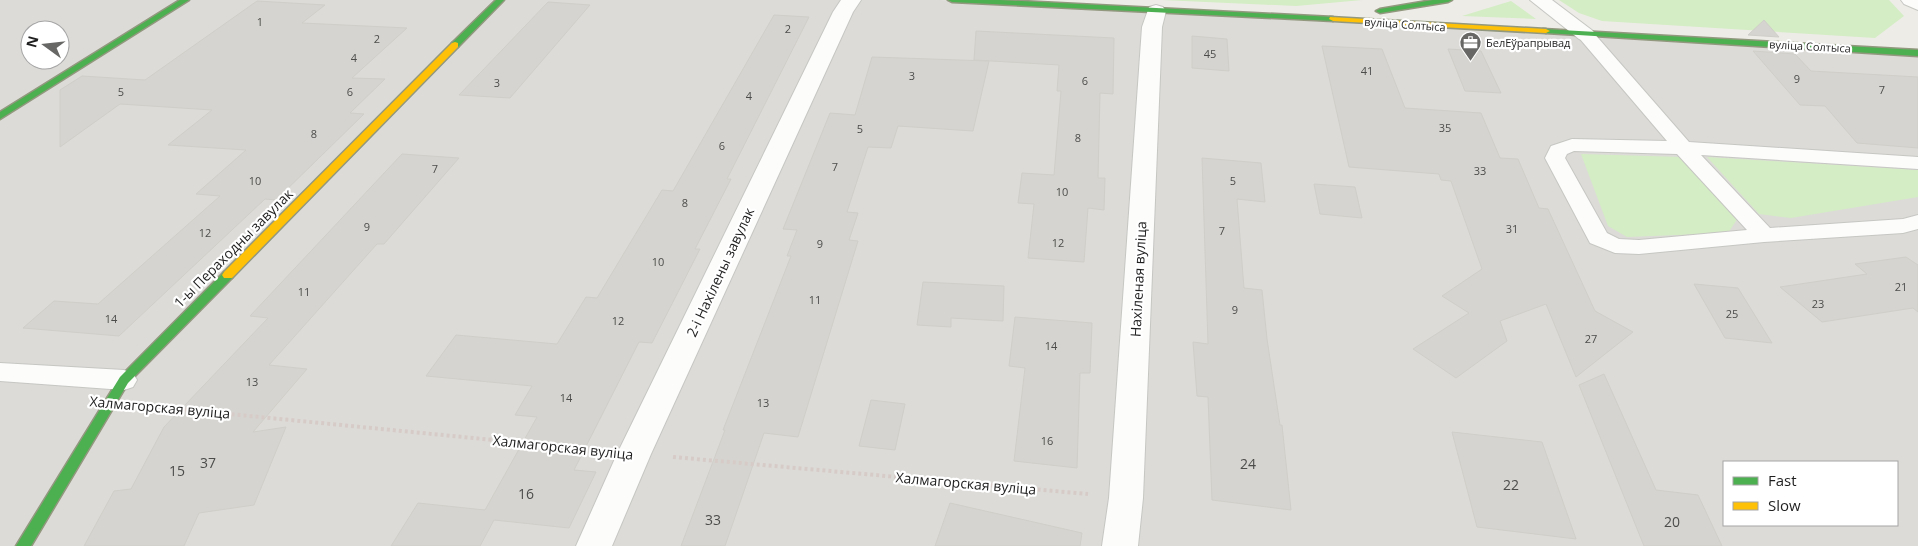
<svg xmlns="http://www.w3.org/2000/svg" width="1918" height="546" font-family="'Open Sans',sans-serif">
	<rect width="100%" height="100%" fill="#edece7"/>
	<!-- residential -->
	<path fill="#dcdbd8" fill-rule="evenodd" d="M0,0H941L1363,24L1918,52V546H0ZM30,30H60V60H30ZM1724,462H1897V525H1724Z"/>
	<!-- grass -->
	<g fill="#d4edc4">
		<polygon points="1162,0 1362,0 1296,6"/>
		<polygon points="1559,0 1889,0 1904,16 1875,38 1602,21 1579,13"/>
		<polygon points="1511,1 1536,19 1462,16"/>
		<polygon points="1581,154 1682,157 1738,218 1728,233 1627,237 1608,226"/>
		<polygon points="1707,157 1918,170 1918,197 1791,218 1759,214"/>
	</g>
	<!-- building -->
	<g fill="#d5d4d0" stroke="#d0cec8">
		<polygon points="257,1 325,5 302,23 407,28 352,78 385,79 350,113 364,114 276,200 265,199 119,336 23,328 54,301 98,304 220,196 196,194 246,150 168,145 212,110 120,104 60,147 60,90 82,76 145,80"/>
		<polygon points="548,2 590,5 510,98 459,95"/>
		<polygon points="774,15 809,17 727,179 731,179 695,249 700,249 652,343 639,342 574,470 596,472 569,528 494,520 480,546 391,546 418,503 485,510 537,417 515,415 532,386 426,376 456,335 557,344 586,297 597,298 662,190 673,191"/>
		<polygon points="1764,20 1779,37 1748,35"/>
		<polygon points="976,31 1114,38 1113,94 1100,93 1098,178 1105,178 1104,210 1088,208 1084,262 1028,258 1034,204 1018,203 1022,173 1054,175 1061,91 1057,91 1059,65 974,60"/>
		<polygon points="1192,36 1227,39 1229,71 1192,68"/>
		<polygon points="1322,46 1382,49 1405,108 1481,113 1500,158 1518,159 1539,208 1548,209 1595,311 1633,332 1576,377 1546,304 1500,321 1507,341 1456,378 1413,349 1469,313 1442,296 1482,269 1451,181 1441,180 1439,174 1349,167"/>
		<polygon points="1448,49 1481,51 1501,93 1465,91"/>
		<polygon points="1753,51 1795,54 1811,71 1918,77 1918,148 1857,143 1825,106 1800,105"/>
		<polygon points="872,57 989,61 973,131 898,126 891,148 868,147 847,212 858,213 849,240 858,241 798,437 764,433 725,546 681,546 725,430 723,430 791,256 787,256 797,230 783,229 830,113 855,115"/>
		<polygon points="402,154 459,158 384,244 377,244 269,365 307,369 253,432 286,427 254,505 199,513 184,546 84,546 114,491 131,489 164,427 268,318 250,316"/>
		<polygon points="1202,158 1261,163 1265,202 1237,199 1244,288 1262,290 1267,339 1280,425 1282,425 1291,510 1212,500 1208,397 1197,396 1193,342 1208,344"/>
		<polygon points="1314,184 1355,187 1362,218 1320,214"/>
		<polygon points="1906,257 1918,265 1918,312 1913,308 1822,322 1780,287 1867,274 1855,264"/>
		<polygon points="923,282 1004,286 1003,321 951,318 951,327 917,325"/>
		<polygon points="1694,284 1738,288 1772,343 1725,338"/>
		<polygon points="1015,317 1092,323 1090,373 1080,373 1077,468 1014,461 1025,368 1009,366"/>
		<polygon points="1604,374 1656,490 1698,495 1722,546 1644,546 1579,385"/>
		<polygon points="871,400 905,404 895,450 859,446"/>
		<polygon points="1452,432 1542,442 1576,539 1477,527"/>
		<polygon points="950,503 1082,533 1080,546 935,546"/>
	</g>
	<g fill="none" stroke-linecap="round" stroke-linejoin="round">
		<defs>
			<g id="lane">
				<path d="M1586,30L1592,31L1689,142L1918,157V169L1701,155L1770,228L1903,219L1918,215V229L1903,233L1764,242L1639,254L1615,253L1590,243L1545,158L1551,146L1572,139L1667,141L1580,39L1577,35L1580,31ZM1574,151L1677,154L1747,230L1639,240L1619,239L1607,233L1565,158L1567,154Z"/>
				<polygon points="0,363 124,370 133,373 137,380 133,387 124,390 0,381"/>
			</g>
			<g id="street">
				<polygon points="841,0 861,0 853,12 651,454 612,546 576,546 617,454 833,12"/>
				<polygon points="1530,0 1552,0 1593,31 1596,35 1593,39 1586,41 1579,39"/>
				<polygon points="1901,0 1918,0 1918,10 1904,4"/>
				<polygon points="1156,5 1163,7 1166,11 1162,27 1143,498 1138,546 1102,546 1109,498 1142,27 1149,7"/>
			</g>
			<g id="fast">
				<polygon points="180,0 189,0 0,119 0,112"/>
				<polygon points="496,0 504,0 458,47 452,47 452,43"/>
				<polygon points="948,0 999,0 1333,17 1337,19 1333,21 952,2"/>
				<polygon points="1433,0 1452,0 1448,2 1380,13 1376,11 1380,9"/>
				<polygon points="1543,29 1918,50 1918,56 1546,33 1542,31"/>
				<polygon points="228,271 232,272 234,275 232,278 128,383 31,546 16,546 120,377 224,272"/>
			</g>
			<g id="slow">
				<polygon points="1330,17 1546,29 1550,31 1546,33 1333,21 1329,19"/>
				<polygon points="455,42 458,43 458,47 232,278 224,278 222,275 224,272 452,43"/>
			</g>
		</defs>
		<!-- lane casing -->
		<use href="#lane" stroke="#c6c6c3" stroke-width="2"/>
		<!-- street casing -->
		<use href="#street" stroke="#c6c6c3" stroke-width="2"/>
		<!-- fast casing -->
		<use href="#fast" stroke="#92987e" stroke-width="3"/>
		<!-- slow casing -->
		<use href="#slow" stroke="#92987e" stroke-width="3"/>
		<!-- path -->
		<g stroke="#d7cbc7" stroke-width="4" stroke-dasharray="3 3" stroke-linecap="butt">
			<polyline points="148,406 595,450"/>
			<polyline points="673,457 1088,494"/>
		</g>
		<!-- lane -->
		<use href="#lane" fill="#fcfcfb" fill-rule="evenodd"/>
		<!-- street -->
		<use href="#street" fill="#fcfcfb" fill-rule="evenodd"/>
		<!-- fast -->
		<use href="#fast" fill="#4caf50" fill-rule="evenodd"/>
		<!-- slow -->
		<use href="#slow" fill="#ffc107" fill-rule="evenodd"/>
	</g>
	<!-- icons -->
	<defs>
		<symbol id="office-pin" viewBox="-11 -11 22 30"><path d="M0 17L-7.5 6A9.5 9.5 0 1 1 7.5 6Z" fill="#676765" stroke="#fff"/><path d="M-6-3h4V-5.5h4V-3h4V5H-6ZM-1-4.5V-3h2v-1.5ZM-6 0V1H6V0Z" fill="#fff"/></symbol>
	</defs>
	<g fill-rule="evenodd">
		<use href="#office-pin" x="1458" y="30" width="25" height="34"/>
	</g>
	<g text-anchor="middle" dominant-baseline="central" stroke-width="4.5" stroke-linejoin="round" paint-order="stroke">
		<!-- number labels -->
		<g font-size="11" fill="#4c4c4b">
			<text x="260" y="21">1</text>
			<text x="788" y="28">2</text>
			<text x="377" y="38">2</text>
			<text x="1210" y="53">45</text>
			<text x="354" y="57">4</text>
			<text x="1367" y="70">41</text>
			<text x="912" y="75">3</text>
			<text x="1797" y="78">9</text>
			<text x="1085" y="80">6</text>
			<text x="497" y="82">3</text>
			<text x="1882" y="89">7</text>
			<text x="121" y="91">5</text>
			<text x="350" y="91">6</text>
			<text x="749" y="95">4</text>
			<text x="1445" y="127">35</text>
			<text x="860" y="128">5</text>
			<text x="314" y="133">8</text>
			<text x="1078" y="137">8</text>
			<text x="722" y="145">6</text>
			<text x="835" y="166">7</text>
			<text x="435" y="168">7</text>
			<text x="1480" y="170">33</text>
			<text x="255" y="180">10</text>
			<text x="1233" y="180">5</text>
			<text x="1062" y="191">10</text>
			<text x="685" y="202">8</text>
			<text x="367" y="226">9</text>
			<text x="1512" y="228">31</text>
			<text x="1222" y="230">7</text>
			<text x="205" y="232">12</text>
			<text x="1058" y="242">12</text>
			<text x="820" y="243">9</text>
			<text x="658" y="261">10</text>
			<text x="1901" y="286">21</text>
			<text x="304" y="291">11</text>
			<text x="815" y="299">11</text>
			<text x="1818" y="303">23</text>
			<text x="1235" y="309">9</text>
			<text x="1732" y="313">25</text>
			<text x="111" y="318">14</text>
			<text x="618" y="320">12</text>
			<text x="1591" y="338">27</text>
			<text x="1051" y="345">14</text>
			<text x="252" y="381">13</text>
			<text x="566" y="397">14</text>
			<text x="763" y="402">13</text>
			<text x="1047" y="440">16</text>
		</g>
		<!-- far-street labels -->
		<g font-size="11" fill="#1f1f1f" stroke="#fff">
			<text transform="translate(1405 24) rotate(4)">вуліца Солтыса</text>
			<text transform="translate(1810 46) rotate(3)">вуліца Солтыса</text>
		</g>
		<!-- far-poi labels -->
		<g font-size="11" fill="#1f1f1f" stroke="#fff" text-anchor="start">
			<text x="1486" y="42">БелЕўрапрывад</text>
		</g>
		<!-- street labels -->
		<g font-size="14" fill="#1f1f1f" stroke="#fff">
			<text transform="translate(233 248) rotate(-45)">1-ы Пераходны завулак</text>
			<text transform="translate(720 272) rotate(-65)">2-і Нахілены завулак</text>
			<text transform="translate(1138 279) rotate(-87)">Нахіленая вуліца</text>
			<text transform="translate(160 407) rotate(5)">Халмагорская вуліца</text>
			<text transform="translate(563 447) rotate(6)">Халмагорская вуліца</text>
			<text transform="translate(966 483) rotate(5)">Халмагорская вуліца</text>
		</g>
		<!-- near-number labels -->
		<g font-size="14" fill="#4c4c4b">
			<text x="208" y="462">37</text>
			<text x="1248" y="463">24</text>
			<text x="177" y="470">15</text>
			<text x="1511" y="484">22</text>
			<text x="526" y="493">16</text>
			<text x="713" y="519">33</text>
			<text x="1672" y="521">20</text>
		</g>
	</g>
	<!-- legend -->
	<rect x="1723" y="461" width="175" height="65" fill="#ffffff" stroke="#a5a5a5"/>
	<rect x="1733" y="477" width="25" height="8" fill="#4caf50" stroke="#a5a5a5"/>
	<text x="1768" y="486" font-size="15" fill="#1f1f1f">Fast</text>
	<rect x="1733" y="502" width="25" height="8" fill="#ffc107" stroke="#a5a5a5"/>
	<text x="1768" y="511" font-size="15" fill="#1f1f1f">Slow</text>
	<!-- north arrow -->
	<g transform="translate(45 45) rotate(285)"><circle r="24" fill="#ffffff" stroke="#a5a5a5"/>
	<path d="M0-4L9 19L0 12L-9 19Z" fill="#676765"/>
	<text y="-8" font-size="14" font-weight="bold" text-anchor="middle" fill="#1f1f1f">N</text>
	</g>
</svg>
